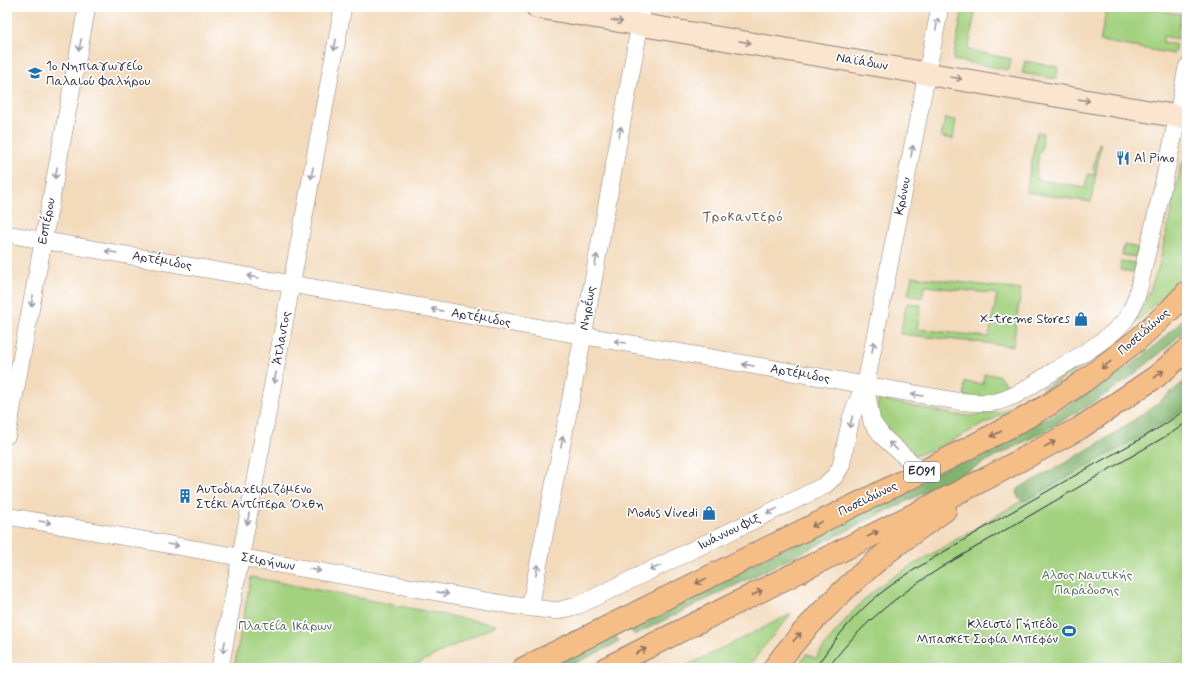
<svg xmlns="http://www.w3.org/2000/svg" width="1194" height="675" font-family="Mynerve,sans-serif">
	<rect width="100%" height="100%" fill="#fff"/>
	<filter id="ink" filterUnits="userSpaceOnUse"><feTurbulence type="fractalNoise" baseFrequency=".025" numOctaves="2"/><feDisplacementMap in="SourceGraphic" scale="8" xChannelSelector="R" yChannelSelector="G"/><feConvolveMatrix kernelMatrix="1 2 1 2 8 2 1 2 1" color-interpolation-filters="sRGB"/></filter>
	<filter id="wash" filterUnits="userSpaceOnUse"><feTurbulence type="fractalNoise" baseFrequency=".012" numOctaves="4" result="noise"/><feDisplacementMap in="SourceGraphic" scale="16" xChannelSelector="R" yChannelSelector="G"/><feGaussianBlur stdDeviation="0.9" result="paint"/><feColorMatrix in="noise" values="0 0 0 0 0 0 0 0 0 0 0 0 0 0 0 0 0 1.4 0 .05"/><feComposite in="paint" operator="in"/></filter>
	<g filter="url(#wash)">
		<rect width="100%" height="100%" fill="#f3dabb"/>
		<!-- green -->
		<g fill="#a3d17f" stroke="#627a5d">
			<polygon points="963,7 976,7 968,50 1011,59 1009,70 953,60"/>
			<polygon points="1107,7 1136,7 1181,14 1177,39 1163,36 1163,42 1176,45 1174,54 1100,41"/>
			<polygon points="1025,61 1058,67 1056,79 1022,73"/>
			<polygon points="945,118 956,120 953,139 941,137"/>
			<polygon points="1037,132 1043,133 1042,140 1043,141 1041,151 1039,151 1036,179 1085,188 1088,174 1094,175 1095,171 1093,170 1097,151 1098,151 1099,143 1101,144 1091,202 1026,192"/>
			<polygon points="1187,156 1187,265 1168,291 1130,329 1093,358 1046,390 1013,409 951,441 918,455 907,455 878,420 877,408 879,399 956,415 971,416 998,412 1012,407 1045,388 1092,356 1128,327 1144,305 1159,266 1181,165"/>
			<polygon points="1124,245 1138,248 1136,257 1122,255"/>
			<polygon points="1121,261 1135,263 1133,273 1120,270"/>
			<polygon points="912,276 1021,290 1013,346 900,334 907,303 921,305 917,329 989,337 997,294 925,286 922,298 908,295"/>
			<polygon points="984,374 998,375 1009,387 985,399 964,396 965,382 983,384"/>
			<path d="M1187,405V668H796L807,653L815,659C837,630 858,601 888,580L1023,500H1026L1151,430L1174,416Z"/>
			<polygon points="251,577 496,625 409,668 234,668"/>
			<polygon points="791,614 761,650 748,668 682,668"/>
		</g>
		<!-- forest -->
		<g fill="#82b36e" stroke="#526a54">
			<path d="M1187,315V328L1165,349L1128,379L1097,400L1049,429L954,478L634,635L629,626L1044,419C1071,404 1098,389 1123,371C1146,355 1167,335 1187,315Z"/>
			<path d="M1187,379V405L1174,416L1151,430L1026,500C1021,501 1017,498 1017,493L1019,488C1077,457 1137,423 1187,379Z"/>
			<polygon points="615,634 619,642 565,668 546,668"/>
		</g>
	</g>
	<g filter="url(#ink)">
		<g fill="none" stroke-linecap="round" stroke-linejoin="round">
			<defs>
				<g id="street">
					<path d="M7,234L956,401C969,402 982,404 995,402C1016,398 1036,382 1054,371C1076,358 1109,340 1125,320C1138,303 1141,277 1146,257C1162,194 1175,131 1187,67"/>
					<polyline points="865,385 872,422 883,437 922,472"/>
					<polyline points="7,435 87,7"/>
					<polyline points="7,516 510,605 557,611 579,605 824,486 835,476 841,466 851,418 867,378 940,7"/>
					<polyline points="530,608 583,336 643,7"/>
					<polyline points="220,668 343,7"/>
				</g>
				<polyline id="secondary" points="537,7 1187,118"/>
				<g id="highway">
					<polyline points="524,668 922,472 1013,425 1050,404 1084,381 1136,341 1170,310 1187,292"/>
					<polyline points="606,668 991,476 1080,428 1157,376 1187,350"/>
					<path d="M774,668C804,627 840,592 879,559C900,541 923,526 945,510"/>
				</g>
			</defs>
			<!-- street casing -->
			<use href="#street" stroke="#8a7e7b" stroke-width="18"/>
			<!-- secondary casing -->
			<use href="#secondary" stroke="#8a7e7b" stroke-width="24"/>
			<!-- highway casing -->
			<use href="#highway" stroke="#8a7e7b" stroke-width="24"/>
			<!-- street -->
			<use href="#street" stroke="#fff" stroke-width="17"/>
			<!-- secondary -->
			<use href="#secondary" stroke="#fbe5cf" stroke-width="22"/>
			<!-- highway -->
			<use href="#highway" stroke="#f5be86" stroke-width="22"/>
			<!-- tram -->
			<g stroke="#22223b" stroke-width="1">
				<path d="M815,668C831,645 848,622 869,603C896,579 927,562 957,544C1004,516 1051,489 1099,462C1129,445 1160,430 1187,408"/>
				<path d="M828,668C860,624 897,596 942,567L1173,432L1187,422"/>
			</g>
		</g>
		<!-- one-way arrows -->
		<defs><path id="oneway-shaft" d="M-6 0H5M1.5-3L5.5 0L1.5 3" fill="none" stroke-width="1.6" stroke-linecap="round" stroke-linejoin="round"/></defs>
		<g stroke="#998d8c">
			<use href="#oneway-shaft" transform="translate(617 21) rotate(10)"/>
			<use href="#oneway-shaft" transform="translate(745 42) rotate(10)"/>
			<use href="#oneway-shaft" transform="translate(956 78) rotate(10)"/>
			<use href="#oneway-shaft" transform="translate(1084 100) rotate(10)"/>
		</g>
		<g stroke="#9c9ca7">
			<use href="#oneway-shaft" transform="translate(937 24) rotate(-79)"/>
			<use href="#oneway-shaft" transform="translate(80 45) rotate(101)"/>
			<use href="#oneway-shaft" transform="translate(335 45) rotate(100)"/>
			<use href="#oneway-shaft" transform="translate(620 132) rotate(-79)"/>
			<use href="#oneway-shaft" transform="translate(912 151) rotate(-79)"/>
			<use href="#oneway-shaft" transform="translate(56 173) rotate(101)"/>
			<use href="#oneway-shaft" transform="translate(312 173) rotate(100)"/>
			<use href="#oneway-shaft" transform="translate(111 252) rotate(-170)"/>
			<use href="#oneway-shaft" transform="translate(596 260) rotate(-79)"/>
			<use href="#oneway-shaft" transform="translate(253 277) rotate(-170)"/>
			<use href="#oneway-shaft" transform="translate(32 301) rotate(101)"/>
			<use href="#oneway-shaft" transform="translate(437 310) rotate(-170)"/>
			<use href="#oneway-shaft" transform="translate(620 342) rotate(-170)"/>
			<use href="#oneway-shaft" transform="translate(873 347) rotate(-79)"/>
			<use href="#oneway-shaft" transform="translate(748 365) rotate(-170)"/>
			<use href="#oneway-shaft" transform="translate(275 378) rotate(101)"/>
			<use href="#oneway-shaft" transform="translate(917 395) rotate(-170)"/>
			<use href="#oneway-shaft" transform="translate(851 422) rotate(104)"/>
			<use href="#oneway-shaft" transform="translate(562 442) rotate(-79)"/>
			<use href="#oneway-shaft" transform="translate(893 446) rotate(-138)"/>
			<use href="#oneway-shaft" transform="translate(772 511) rotate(154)"/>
			<use href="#oneway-shaft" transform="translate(248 519) rotate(101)"/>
			<use href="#oneway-shaft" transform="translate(45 522) rotate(10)"/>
			<use href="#oneway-shaft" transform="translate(173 545) rotate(10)"/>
			<use href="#oneway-shaft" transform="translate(655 568) rotate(154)"/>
			<use href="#oneway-shaft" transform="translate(315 570) rotate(10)"/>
			<use href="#oneway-shaft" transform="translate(537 570) rotate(-79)"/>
			<use href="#oneway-shaft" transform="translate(443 593) rotate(10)"/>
			<use href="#oneway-shaft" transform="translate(224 647) rotate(101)"/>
		</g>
		<g stroke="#8c7060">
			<use href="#oneway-shaft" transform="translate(1106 365) rotate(142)"/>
			<use href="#oneway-shaft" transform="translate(1159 374) rotate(-39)"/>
			<use href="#oneway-shaft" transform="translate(996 434) rotate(153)"/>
			<use href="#oneway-shaft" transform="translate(1050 444) rotate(-28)"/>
			<use href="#oneway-shaft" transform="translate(817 524) rotate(154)"/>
			<use href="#oneway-shaft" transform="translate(873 534) rotate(-27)"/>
			<use href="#oneway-shaft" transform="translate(701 581) rotate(154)"/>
			<use href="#oneway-shaft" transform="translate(757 593) rotate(-27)"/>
			<use href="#oneway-shaft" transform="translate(797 637) rotate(-48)"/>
			<use href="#oneway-shaft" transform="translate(641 651) rotate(-27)"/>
		</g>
	</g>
	<!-- icons -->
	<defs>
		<symbol id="school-bare" viewBox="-9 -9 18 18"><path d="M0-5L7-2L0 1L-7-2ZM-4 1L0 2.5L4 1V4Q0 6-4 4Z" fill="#1f6fb2" stroke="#fff" stroke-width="2.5" paint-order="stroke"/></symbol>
		<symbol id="restaurant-bare" viewBox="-9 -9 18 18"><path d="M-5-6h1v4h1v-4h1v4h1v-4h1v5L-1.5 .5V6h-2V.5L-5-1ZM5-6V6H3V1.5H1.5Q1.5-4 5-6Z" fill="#1f6fb2" stroke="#fff" stroke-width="2.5" paint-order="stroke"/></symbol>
		<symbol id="shop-bare" viewBox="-9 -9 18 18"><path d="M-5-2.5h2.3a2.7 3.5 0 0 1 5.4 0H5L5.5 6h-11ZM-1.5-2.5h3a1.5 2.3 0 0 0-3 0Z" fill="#1f6fb2" stroke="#fff" stroke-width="2.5" paint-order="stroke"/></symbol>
		<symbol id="building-bare" viewBox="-9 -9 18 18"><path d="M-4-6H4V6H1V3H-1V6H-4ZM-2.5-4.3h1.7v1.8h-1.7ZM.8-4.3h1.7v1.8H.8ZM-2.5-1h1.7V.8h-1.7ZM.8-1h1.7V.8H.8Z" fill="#1f6fb2" stroke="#fff" stroke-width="2.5" paint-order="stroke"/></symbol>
		<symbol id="stadium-bare" viewBox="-9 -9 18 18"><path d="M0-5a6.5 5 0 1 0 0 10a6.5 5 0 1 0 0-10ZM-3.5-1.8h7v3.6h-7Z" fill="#1f6fb2" stroke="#fff" stroke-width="2.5" paint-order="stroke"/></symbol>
	</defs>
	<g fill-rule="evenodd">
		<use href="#school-bare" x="25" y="63" width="20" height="20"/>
		<use href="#restaurant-bare" x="1113" y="148" width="20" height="20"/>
		<use href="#shop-bare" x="1071" y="309" width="20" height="20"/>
		<use href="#building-bare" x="175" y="486" width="20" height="20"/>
		<use href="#shop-bare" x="699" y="503" width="20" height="20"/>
		<use href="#stadium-bare" x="1059" y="621" width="20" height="20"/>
	</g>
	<g text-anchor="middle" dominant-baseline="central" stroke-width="3.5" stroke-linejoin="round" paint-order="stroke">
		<!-- shield labels -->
		<rect fill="#fff" stroke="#646476" stroke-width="1" x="904" y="462" width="36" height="20" rx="3"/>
		<g font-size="12" font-weight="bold" fill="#22223b">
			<text x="922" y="472">ΕΟ91</text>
		</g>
		<!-- street labels -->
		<g font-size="13" fill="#22223b" stroke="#fff">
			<text transform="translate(862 62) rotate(10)">Ναϊάδων</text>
			<text transform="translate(903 196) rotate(-79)">Κρόνου</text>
			<text transform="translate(47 221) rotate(-79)">Εσπέρου</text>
			<text transform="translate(162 261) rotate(10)">Αρτέμιδος</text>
			<text transform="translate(588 308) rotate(-80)">Νηρέως</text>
			<text transform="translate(481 318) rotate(10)">Αρτέμιδος</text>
			<text transform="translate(1144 332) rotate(-41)">Ποσειδώνος</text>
			<text transform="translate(282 338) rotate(-80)">Άτλαντος</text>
			<text transform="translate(800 374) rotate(10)">Αρτέμιδος</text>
			<text transform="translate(868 499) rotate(-26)">Ποσειδώνος</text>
			<text transform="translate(729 532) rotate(-26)">Ιωάννου Φιξ</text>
			<text transform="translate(268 562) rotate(10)">Σειρήνων</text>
		</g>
		<!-- poi labels -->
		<g font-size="13" fill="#22223b" stroke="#fff" text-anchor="start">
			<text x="46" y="66">1ο Νηπιαγωγείο<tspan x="46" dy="15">Παλαιού Φαλήρου</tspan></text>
			<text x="1134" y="158">Al Pino</text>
			<text x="1070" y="319" text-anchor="end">X-treme Stores</text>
			<text x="196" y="489">Αυτοδιαχειριζόμενο<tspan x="196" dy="15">Στέκι Αντίπερα Όχθη</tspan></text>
			<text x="698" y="513" text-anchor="end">Modus Vivedi</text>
			<text x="1058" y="624" text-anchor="end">Κλειστό Γήπεδο<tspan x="1058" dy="15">Μπασκετ Σοφία Μπεφόν</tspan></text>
		</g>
		<!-- park labels -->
		<g font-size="13" fill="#4f5f53" stroke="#fff">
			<text x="1087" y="575">Αλσος Ναυτικής<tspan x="1087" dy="15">Παράδοσης</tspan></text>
			<text x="285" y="626">Πλατεία Ικάρων</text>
		</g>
		<!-- neighbourhood labels -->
		<g font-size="14" letter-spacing="1" fill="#625254" stroke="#fff">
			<text x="743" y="217">Τροκαντερό</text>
		</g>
	</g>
	<!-- margin -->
	<rect width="1194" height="675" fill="none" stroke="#fff" stroke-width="24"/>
</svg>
